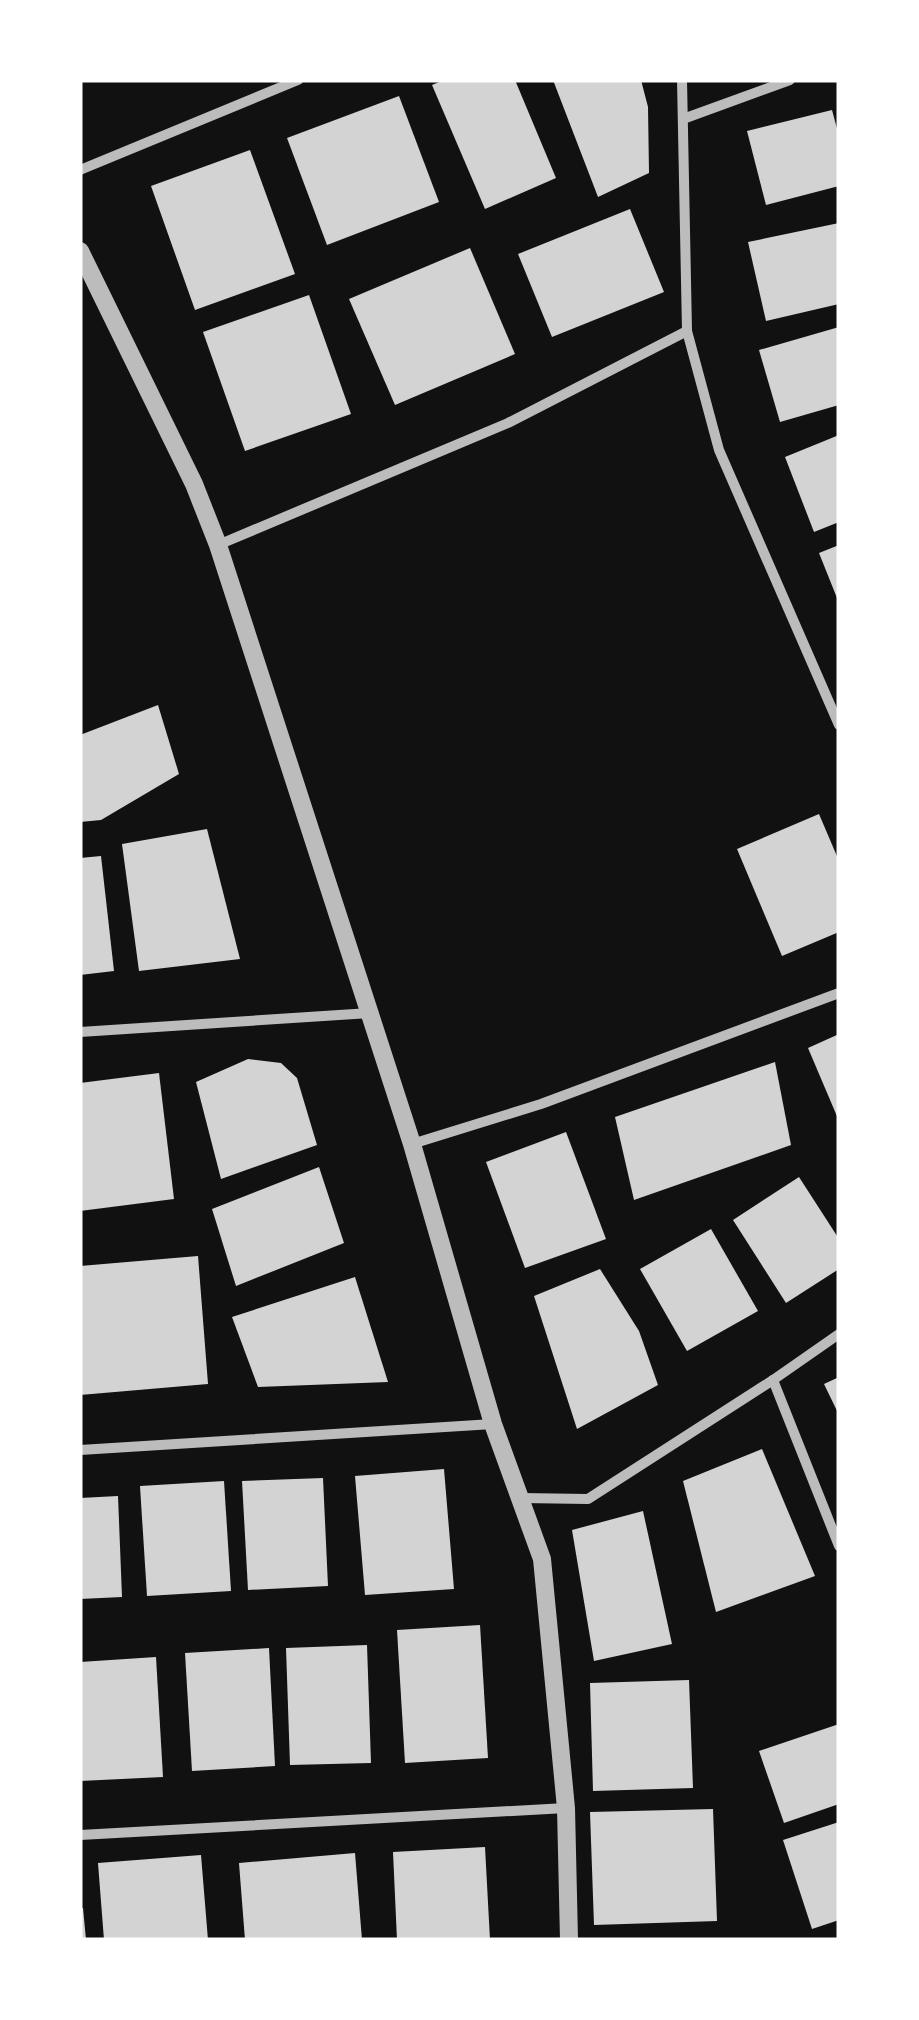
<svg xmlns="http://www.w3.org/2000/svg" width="919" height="2020" font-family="Lora,serif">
	<rect width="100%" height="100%" fill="#111"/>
	<!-- building -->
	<g fill="#d3d3d3">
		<polygon points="444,80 515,80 556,178 485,209 432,85"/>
		<polygon points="553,80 641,80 648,107 649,173 598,197"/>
		<polygon points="399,96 439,202 327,245 287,138"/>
		<polygon points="832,110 839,136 839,186 766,205 747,131"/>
		<polygon points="250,150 295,274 195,310 151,186"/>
		<polygon points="630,209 664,292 552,337 518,254"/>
		<polygon points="839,223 839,304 766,321 748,242"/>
		<polygon points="470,248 515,354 395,405 349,299"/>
		<polygon points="309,295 351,414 245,451 203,332"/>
		<polygon points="839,327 839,405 780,422 759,350"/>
		<polygon points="839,435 839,522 814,532 785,457"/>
		<polygon points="839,545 839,603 819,553"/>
		<polygon points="158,705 179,774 101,820 80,822 80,735"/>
		<polygon points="819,814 839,861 839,932 782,956 737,849"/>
		<polygon points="207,829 240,959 139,971 122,844"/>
		<polygon points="101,856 114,971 80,975 80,858"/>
		<polygon points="839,1034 839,1121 808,1048"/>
		<polygon points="248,1059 281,1063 297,1078 317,1145 221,1179 196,1082"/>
		<polygon points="775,1062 791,1145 634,1200 615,1117"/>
		<polygon points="159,1073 174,1199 80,1211 80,1083"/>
		<polygon points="566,1132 606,1239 525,1268 486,1162"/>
		<polygon points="319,1167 344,1243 236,1286 212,1209"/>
		<polygon points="799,1177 839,1239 839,1269 786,1303 733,1220"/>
		<polygon points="711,1229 758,1311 687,1351 640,1269"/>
		<polygon points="198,1256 208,1384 80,1395 80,1266"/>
		<polygon points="600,1269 639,1331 658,1385 577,1429 534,1296"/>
		<polygon points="355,1277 388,1382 258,1387 232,1317"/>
		<polygon points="839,1377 839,1415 824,1384"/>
		<polygon points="762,1449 815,1576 716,1612 683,1481"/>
		<polygon points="444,1469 454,1589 365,1595 355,1476"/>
		<polygon points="323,1478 328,1586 248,1590 242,1481"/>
		<polygon points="224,1481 231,1591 147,1596 140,1486"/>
		<polygon points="118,1496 122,1597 80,1599 80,1498"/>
		<polygon points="643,1511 672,1644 594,1661 572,1530"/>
		<polygon points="480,1625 488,1758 405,1763 397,1630"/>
		<polygon points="367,1645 371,1763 290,1765 286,1648"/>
		<polygon points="269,1648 275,1766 192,1771 185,1653"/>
		<polygon points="156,1657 163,1777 80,1781 80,1662"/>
		<polygon points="689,1680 693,1788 593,1791 590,1683"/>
		<polygon points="839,1724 839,1804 784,1823 759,1751"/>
		<polygon points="713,1809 717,1921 594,1925 590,1812"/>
		<polygon points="839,1822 839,1920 812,1929 783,1840"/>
		<polygon points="485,1847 490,1940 397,1940 393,1852"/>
		<polygon points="355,1853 362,1940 245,1940 239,1863"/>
		<polygon points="201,1855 208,1940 104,1940 98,1863"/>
		<polygon points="80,1908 83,1908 86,1940 80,1940"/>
	</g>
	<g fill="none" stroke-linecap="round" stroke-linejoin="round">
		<!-- minor -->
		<g stroke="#bcbcbc" stroke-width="10">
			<polyline points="682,80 687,331 719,450 839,725"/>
			<polyline points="683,119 790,80"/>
			<polyline points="80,170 298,80"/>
			<polyline points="218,545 508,423 687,331"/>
			<polyline points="80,1032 370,1013"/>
			<polyline points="412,1144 541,1104 839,993"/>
			<polyline points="773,1380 839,1546"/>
			<polyline points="80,1450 493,1424"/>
			<polyline points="521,1498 588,1499 773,1380 839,1334"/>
			<polyline points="80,1835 566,1808"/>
		</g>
		<!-- tertiary -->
		<polyline stroke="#bcbcbc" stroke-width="18" points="80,251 194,484 218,545 412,1144 493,1424 542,1559 566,1808 569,1940"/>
	</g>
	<!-- border -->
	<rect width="919" height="2020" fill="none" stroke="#ffffff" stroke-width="165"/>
</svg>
